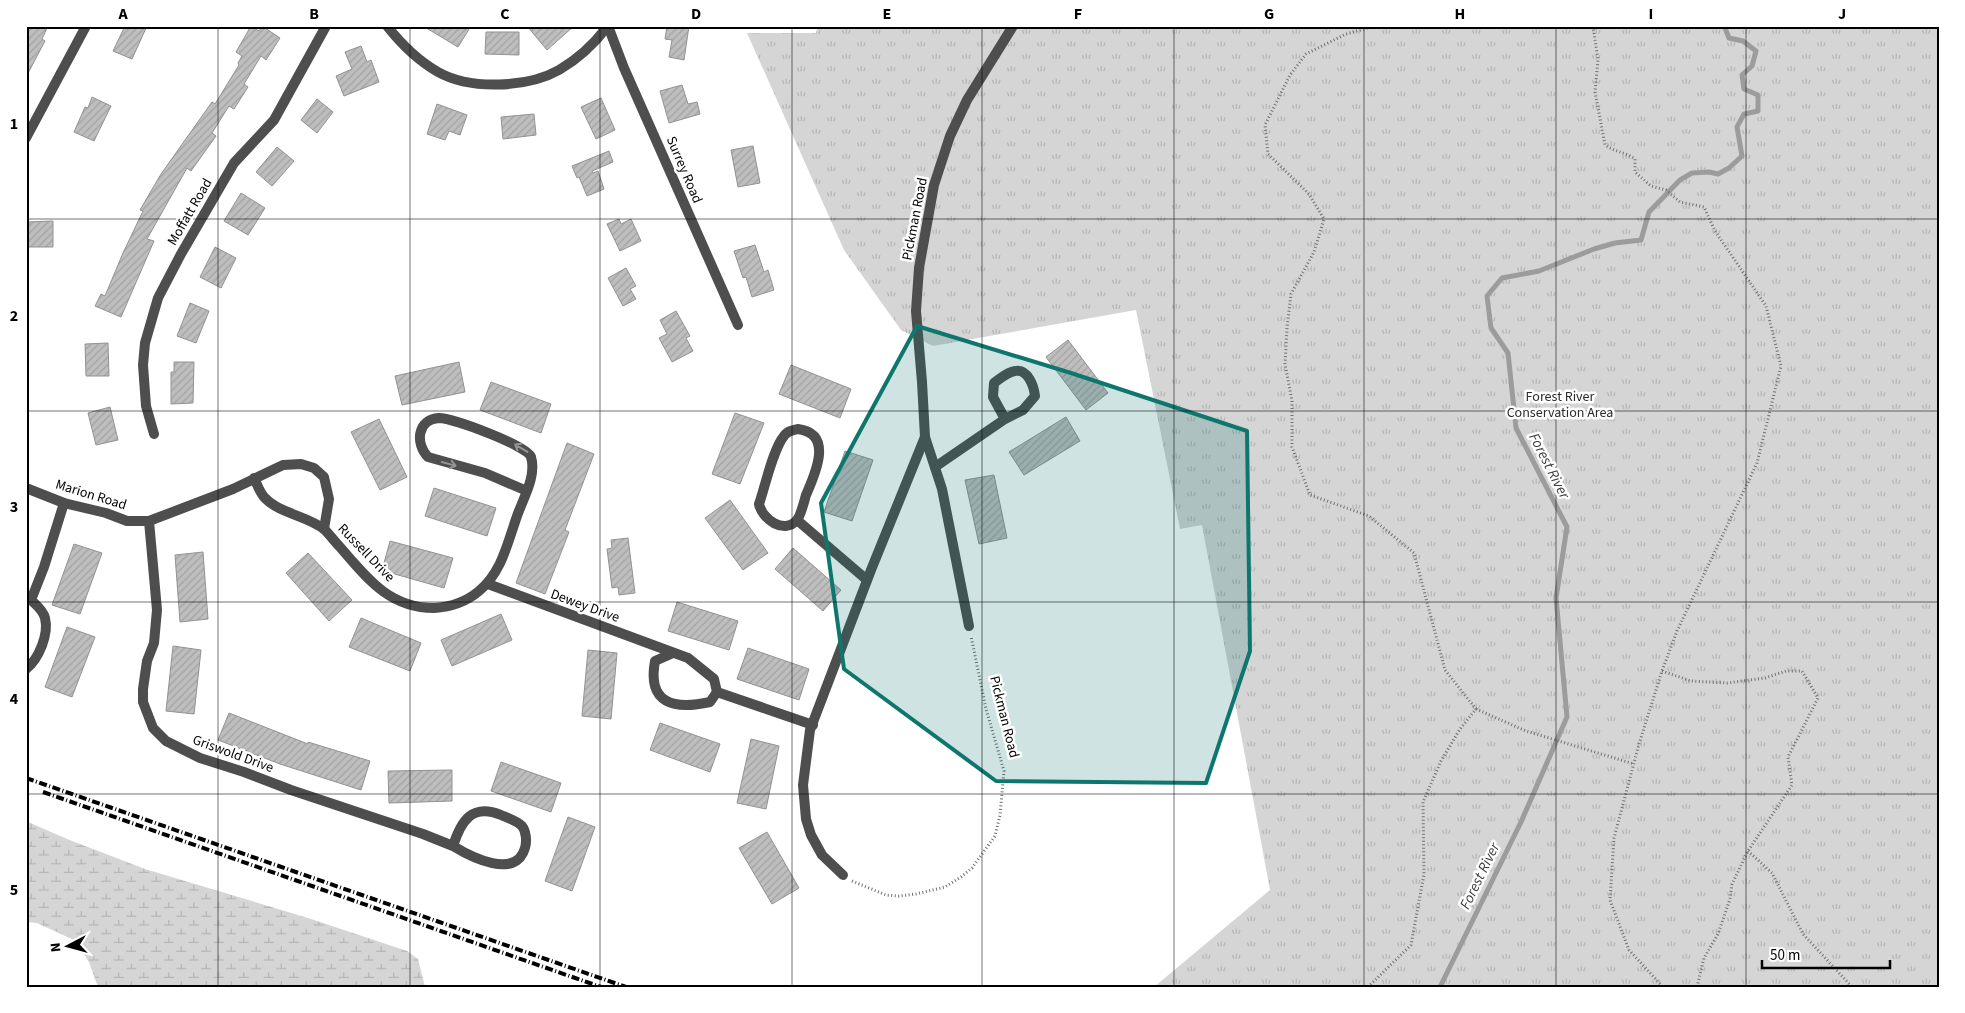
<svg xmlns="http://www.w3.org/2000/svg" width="1965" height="1013" font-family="'Source Sans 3',sans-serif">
	<defs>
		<pattern id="wetland-marsh" width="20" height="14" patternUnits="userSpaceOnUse" patternTransform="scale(1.25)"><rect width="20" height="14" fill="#d5d5d5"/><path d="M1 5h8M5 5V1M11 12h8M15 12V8" fill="none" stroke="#b5b5b5"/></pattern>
		<pattern id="park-tufts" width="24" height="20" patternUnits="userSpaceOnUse" patternTransform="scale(1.25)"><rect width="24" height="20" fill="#d5d5d5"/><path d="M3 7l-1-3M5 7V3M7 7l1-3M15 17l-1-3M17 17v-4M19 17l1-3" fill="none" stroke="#b5b5b5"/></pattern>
		<pattern id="building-hatch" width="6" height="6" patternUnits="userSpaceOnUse" patternTransform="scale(1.25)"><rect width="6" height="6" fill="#bebebe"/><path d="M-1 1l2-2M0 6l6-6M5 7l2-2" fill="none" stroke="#a2a2a2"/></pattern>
	</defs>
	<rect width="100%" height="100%" fill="#fff"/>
	<!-- wetland -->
	<polygon fill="url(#wetland-marsh)" points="26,821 67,839 145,869 308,918 407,951 418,959 425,987 98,987 89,962 76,941 37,923 26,922"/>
	<!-- park -->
	<polygon fill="url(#park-tufts)" points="818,26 1939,26 1939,987 1154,987 1270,890 1202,525 1180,529 1136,310 933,346 901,330 844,250 747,33 816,33"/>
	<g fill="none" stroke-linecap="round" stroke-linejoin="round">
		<!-- stream -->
		<polyline stroke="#9c9c9c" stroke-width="5" points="1440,987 1521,822 1567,717 1556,598 1567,527 1516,428 1508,353 1491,328 1487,296 1502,278 1539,271 1594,249 1615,243 1641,240 1649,212 1680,180 1692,173 1709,172 1718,174 1729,168 1742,156 1737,127 1744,114 1758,111 1758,95 1744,89 1742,75 1752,66 1756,51 1743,41 1729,38 1725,28 1727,26"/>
	</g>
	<!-- building -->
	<g fill="url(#building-hatch)" stroke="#929292">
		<polygon points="26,26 48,26 42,39 45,41 26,77"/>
		<polygon points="125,26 147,26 132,59 113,51"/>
		<polygon points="251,26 259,31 262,26 280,38 266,60 261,56 244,84 248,87 234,109 229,106 212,133 216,136 191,171 187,168 147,239 154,241 121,317 95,306 101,294 105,296 123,253 143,211 140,210 161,174 212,102 215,104 239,65 238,63 242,56 236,52"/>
		<polygon points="423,26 471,26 458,47"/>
		<polygon points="527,26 574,26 547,50"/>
		<polygon points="667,26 689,26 684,60 669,57 672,40 665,39"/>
		<polygon points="486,32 519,32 519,55 485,54"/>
		<polygon points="361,46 367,62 371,60 379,82 344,96 336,76 352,69 345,52"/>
		<polygon points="682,85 688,104 697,102 700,114 669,123 660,91"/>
		<polygon points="92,97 111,106 94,141 74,132 85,107 88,108"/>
		<polygon points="601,98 615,130 596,139 581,107"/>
		<polygon points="317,99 333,112 317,133 301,120"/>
		<polygon points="437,104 467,115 460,135 449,131 445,140 427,134"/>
		<polygon points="534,114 536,135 503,139 501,117"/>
		<polygon points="753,146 760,183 738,187 731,150"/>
		<polygon points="277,147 294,161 272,186 256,172"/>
		<polygon points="609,151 613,162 592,171 593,173 598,171 604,189 587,196 579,177 577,178 572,166"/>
		<polygon points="241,193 265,208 248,235 224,221"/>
		<polygon points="619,219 621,224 631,219 641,241 620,251 607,224"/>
		<polygon points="53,221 53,247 26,247 26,222"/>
		<polygon points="755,245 764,272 768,270 774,290 752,297 746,277 743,278 734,251"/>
		<polygon points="215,247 236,258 221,288 200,277"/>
		<polygon points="626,268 636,286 630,289 636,299 623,306 608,278"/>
		<polygon points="190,303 209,311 196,343 177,336"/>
		<polygon points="676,311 690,336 686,338 693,351 672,362 659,338 667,334 660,320"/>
		<polygon points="1068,340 1108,393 1086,410 1046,357"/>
		<polygon points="108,343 109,376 86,376 85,344"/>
		<polygon points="174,362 194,362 193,403 171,404 171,372 174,372"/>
		<polygon points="459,362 465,392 402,405 395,376"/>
		<polygon points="791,365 851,389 840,418 779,394"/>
		<polygon points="491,382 551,404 541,433 480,410"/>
		<polygon points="110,407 118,440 96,445 88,413"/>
		<polygon points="735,413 764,423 740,484 712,474"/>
		<polygon points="1066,417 1080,441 1024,475 1009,452"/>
		<polygon points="379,419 407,477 380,490 351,432"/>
		<polygon points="567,443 594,454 565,530 569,532 545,594 516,583"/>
		<polygon points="845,451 873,460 852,521 824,512"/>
		<polygon points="994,475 1007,538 979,544 965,480"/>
		<polygon points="434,488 496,508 487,536 425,516"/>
		<polygon points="730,500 768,553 743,570 705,518"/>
		<polygon points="628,538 635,593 619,595 618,587 612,588 607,549 612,548 611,540"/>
		<polygon points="390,541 453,558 444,588 384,571 381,574"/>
		<polygon points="74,544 102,553 80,614 52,605"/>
		<polygon points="793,548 841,590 823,611 775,569"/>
		<polygon points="203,552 208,619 180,622 175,555"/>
		<polygon points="308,553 352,600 329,621 286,573"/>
		<polygon points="677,602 738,621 729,650 668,631"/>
		<polygon points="501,614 512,640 452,666 441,640"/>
		<polygon points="361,618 421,643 410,671 349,647"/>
		<polygon points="67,627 95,637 72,697 45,687"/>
		<polygon points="173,646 201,650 194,714 166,711"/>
		<polygon points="748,648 809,669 799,700 737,679"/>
		<polygon points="588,650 617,653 611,719 582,716"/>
		<polygon points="229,713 308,744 308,742 370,761 361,790 280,764 218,740"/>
		<polygon points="660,723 720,744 710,772 650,750"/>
		<polygon points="751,739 779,746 766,809 737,803"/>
		<polygon points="501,762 561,783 551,812 491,791"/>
		<polygon points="452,770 452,801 389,803 388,771"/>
		<polygon points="568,817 595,827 572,891 545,881"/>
		<polygon points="767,832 799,888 772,904 739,848"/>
	</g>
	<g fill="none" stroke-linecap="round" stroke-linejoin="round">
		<!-- path -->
		<g stroke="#707070" stroke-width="3" stroke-dasharray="1 2.5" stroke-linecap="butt">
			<path d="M1593,26L1598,60L1595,92L1605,145C1615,152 1625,152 1635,159V172L1651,186L1666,190L1680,202L1704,207L1715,231L1766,306L1781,366L1757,463L1677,631L1662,671L1639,744L1614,838L1610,900L1629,950L1663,987"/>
			<polyline points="1662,671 1691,681 1727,683 1765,678 1786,671 1802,671 1818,698 1788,757 1792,785 1748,851 1732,884 1730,899 1718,934 1704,958 1697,987"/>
			<polyline points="1476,709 1526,731 1634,764"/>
			<polyline points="1748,851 1772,873 1803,934 1852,987"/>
			<polyline points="852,881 886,895 899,896 916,894 945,887 961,877 972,868 995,836 1000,815 1004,771 986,709 971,636"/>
			<polyline points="1368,987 1411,945 1424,874 1423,802 1441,761 1460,729 1476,709 1445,670 1414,553 1369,516 1310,495 1292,447 1292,401 1285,364 1287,328 1291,294 1314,252 1324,219 1309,194 1268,154 1265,125 1290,75 1306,54 1346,34 1375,26"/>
		</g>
		<!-- street -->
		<g stroke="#4e4e4e" stroke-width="10">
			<path d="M387,26C402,45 417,60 438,72C470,90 527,88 559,70C578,59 594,44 607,27"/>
			<polyline points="608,26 624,68 738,325"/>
			<polyline points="26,138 86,26"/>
			<path d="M798,429C834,434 815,474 806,495C804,502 801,515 797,520C784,535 762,519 759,504C765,487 773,449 784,436C787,431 793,430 798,429Z"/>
			<polyline points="154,434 146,406 143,365 145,343 158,298 181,254 234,163 274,120 326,26"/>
			<path d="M935,467L1005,419L1023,410L1035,396C1034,387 1028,368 1015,371C1007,372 1000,379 994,383L993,397L1005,419"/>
			<path d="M254,478C257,484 260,493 265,498C280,514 309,516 325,530C330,535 335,542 340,547C367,578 389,608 434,608C451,607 466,602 479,591C501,573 507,545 516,519C522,500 537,477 531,457C528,446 453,418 439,418C417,419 415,444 428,457L485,473L527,491"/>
			<polyline points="26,488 64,503 106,513 127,521 149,521 233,489 283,465 301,464 314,468 324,477 329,499 324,529"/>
			<polyline points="797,520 867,580"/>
			<path d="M149,521L157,610L154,643L147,661L143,689V702L153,728L166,741L200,758L244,772L291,790L423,834L453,846C461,821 472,803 501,815C508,818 517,821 522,826C526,831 527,841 525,848C516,880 471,857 453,846"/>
			<polyline points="488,584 688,658 714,679 717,692 813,725"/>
			<polyline points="31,600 44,567 64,503"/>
			<polyline points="969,626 942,489 925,437 922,382 916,311 919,268 934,185 950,136 967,100 1013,26"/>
			<path d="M673,653L655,661C647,704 674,710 710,702L717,692"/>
			<path d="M26,669C39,659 49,634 45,618C43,610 36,605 31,600"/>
			<polyline points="843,875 822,855 811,835 806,819 803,785 810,730 871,570 925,437"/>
		</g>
		<!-- rail -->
		<g stroke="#000" stroke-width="4" stroke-dasharray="8 2.5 1 2.5" stroke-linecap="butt">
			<polyline points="26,778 626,987"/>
			<polyline points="43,792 601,987"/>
		</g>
	</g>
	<!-- one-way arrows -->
	<defs><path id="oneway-shaft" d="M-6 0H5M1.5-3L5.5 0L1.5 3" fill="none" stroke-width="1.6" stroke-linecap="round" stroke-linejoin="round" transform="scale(1.25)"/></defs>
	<g stroke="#959595">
		<use href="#oneway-shaft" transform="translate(521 448) rotate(-149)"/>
		<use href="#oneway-shaft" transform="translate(449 464) rotate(15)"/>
	</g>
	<!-- marked area -->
	<path fill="#0f766e" fill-opacity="0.2" stroke="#0f766e" stroke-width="4" stroke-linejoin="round" d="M917,326L1071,373L1247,431L1250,651L1206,783L996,781L844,669L821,503Z"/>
	<!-- grid -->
	<path fill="none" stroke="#000" stroke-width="1" stroke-opacity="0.55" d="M218,26V987M410,26V987M600,26V987M792,26V987M982,26V987M1174,26V987M1364,26V987M1556,26V987M1746,26V987M26,219H1939M26,411H1939M26,602H1939M26,794H1939"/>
	<g text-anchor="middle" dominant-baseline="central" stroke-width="5" stroke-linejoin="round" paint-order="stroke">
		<!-- street labels -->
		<g font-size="14" fill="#000" stroke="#fff">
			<text transform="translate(684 170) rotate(67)">Surrey Road</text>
			<text transform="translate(190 212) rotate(-60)">Moffatt Road</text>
			<text transform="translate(915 219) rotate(-79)">Pickman Road</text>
			<text transform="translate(91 495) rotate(17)">Marion Road</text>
			<text transform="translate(366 553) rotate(46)">Russell Drive</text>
			<text transform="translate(585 606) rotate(20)">Dewey Drive</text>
			<text transform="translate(1004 717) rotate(76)">Pickman Road</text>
			<text transform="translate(233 754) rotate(20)">Griswold Drive</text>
		</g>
		<!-- park labels -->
		<g font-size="14" fill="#2c2c2c" stroke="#fff">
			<text x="1560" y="397">Forest River<tspan x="1560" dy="16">Conservation Area</tspan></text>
		</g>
		<!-- water labels -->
		<g font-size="15" font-style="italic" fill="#3d3d3d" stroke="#fff">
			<text transform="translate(1549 466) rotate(63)">Forest River</text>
			<text transform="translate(1480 876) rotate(-64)">Forest River</text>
		</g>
	</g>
	<!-- border -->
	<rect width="1965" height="1013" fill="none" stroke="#ffffff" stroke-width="55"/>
	<!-- north arrow -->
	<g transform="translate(68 946) rotate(264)" stroke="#ffffff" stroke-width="4" paint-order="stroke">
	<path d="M0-4L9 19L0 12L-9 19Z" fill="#000000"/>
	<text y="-8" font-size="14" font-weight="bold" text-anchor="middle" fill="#000000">N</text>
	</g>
	<!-- scale -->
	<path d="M1762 960v8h128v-8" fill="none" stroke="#000000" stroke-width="2.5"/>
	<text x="1770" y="960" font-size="15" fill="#000000" stroke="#ffffff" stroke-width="4" paint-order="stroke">50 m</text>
	<rect x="28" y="28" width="1910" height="958" fill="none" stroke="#000" stroke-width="2"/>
	<g font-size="16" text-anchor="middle" font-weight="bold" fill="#000">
		<text x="123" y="19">A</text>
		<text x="314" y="19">B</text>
		<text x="505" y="19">C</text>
		<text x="696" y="19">D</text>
		<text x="887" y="19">E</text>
		<text x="1078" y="19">F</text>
		<text x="1269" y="19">G</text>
		<text x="1460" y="19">H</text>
		<text x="1651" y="19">I</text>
		<text x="1842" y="19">J</text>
		<text x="14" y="129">1</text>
		<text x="14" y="321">2</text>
		<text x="14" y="512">3</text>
		<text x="14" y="704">4</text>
		<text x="14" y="895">5</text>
	</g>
</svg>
